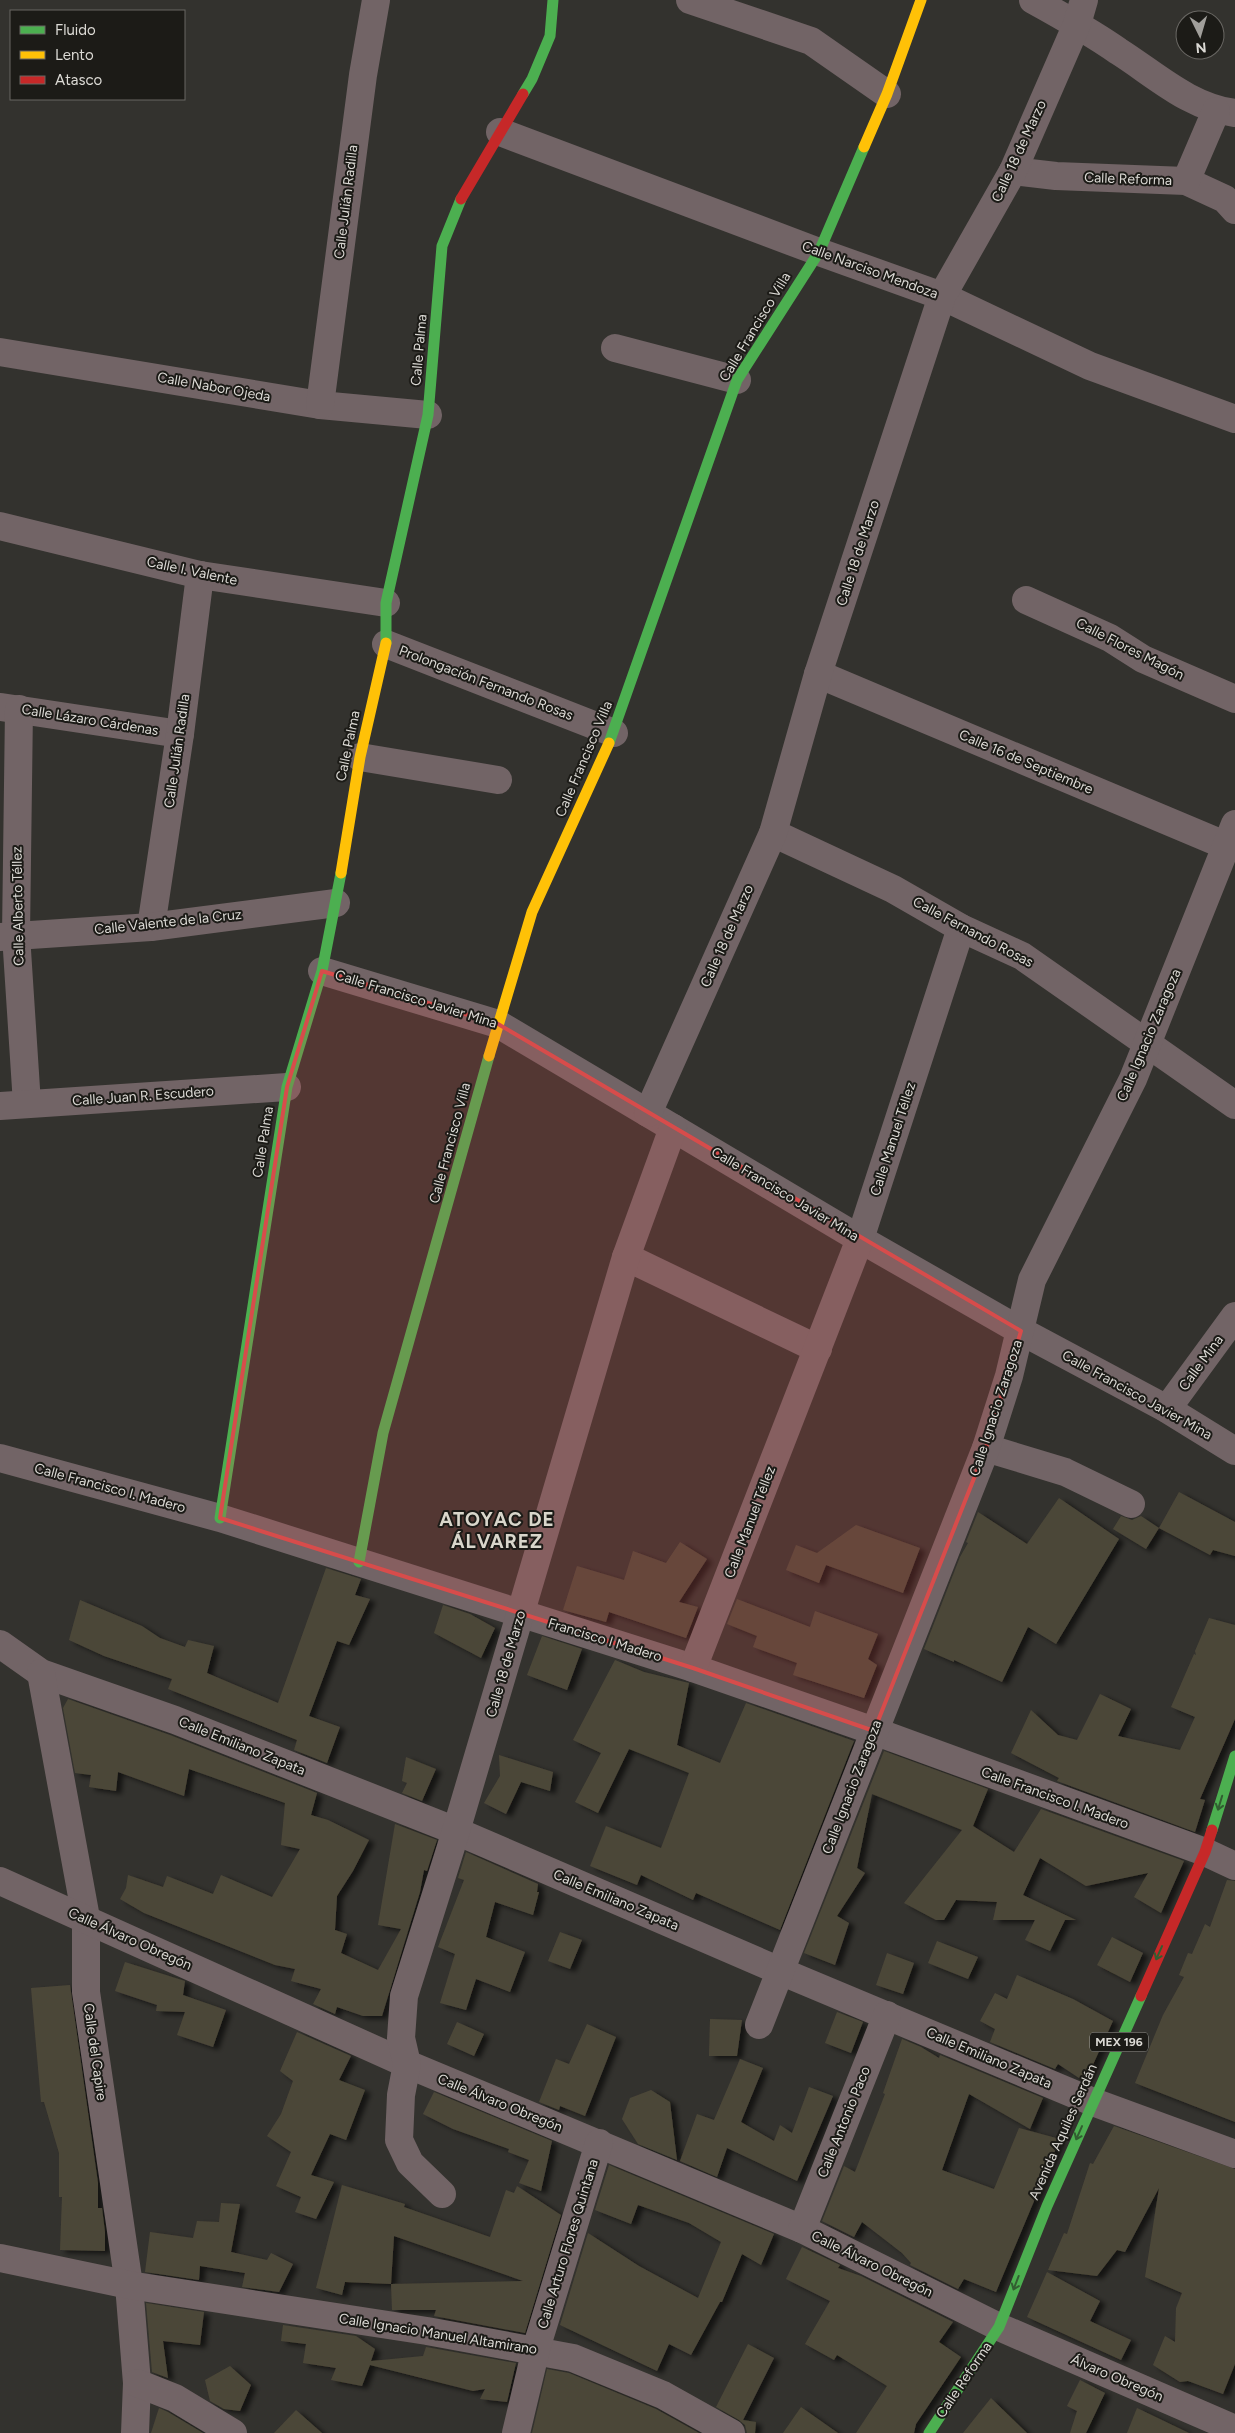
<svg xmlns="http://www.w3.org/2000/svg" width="1235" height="2433" font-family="Figtree,sans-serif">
	<defs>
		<filter id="shadow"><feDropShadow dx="5.5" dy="3" stdDeviation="2.5" flood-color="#0009"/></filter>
	</defs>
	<rect width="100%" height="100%" fill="#33322e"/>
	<!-- building -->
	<g fill="#4c4738" fill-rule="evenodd" filter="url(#shadow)">
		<polygon points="1179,1492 1235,1522 1235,1556 1213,1550 1210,1555 1159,1528"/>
		<polygon points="1059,1498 1119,1539 1056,1644 1028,1627 1002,1682 954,1660 954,1662 924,1649 960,1557 968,1543 966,1542 978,1512 1027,1544"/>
		<polygon points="1121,1516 1132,1520 1141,1516 1159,1528 1146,1549 1113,1529"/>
		<polygon points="856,1525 920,1548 903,1593 826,1565 819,1583 786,1570 796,1545 817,1553"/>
		<polygon points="680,1542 707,1559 679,1602 698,1607 686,1638 609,1612 606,1622 563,1610 577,1566 624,1580 633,1551 666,1563"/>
		<polygon points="326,1568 361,1579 355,1595 370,1599 349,1645 337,1641 309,1716 340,1727 327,1763 294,1750 297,1740 168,1689 172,1679 104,1656 69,1640 80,1600 142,1626 160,1638 185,1647 188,1640 214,1646 207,1673 278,1703"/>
		<polygon points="737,1599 810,1627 815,1611 878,1634 868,1659 877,1665 864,1698 793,1675 797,1663 753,1647 757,1636 727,1624"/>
		<polygon points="443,1605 470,1614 495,1628 481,1658 434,1633"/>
		<polygon points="1209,1618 1235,1625 1235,1719 1200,1799 1205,1800 1195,1832 1057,1781 1059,1778 1011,1753 1031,1710 1058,1735 1077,1740 1100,1694 1131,1709 1118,1736 1180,1750 1195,1717 1171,1707 1194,1654 1196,1655 1195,1651"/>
		<polygon points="542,1636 582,1649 567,1690 527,1675"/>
		<polygon points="615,1660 644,1672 689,1683 677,1745 720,1763 746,1703 854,1741 780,1930 696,1893 693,1900 641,1875 637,1885 590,1866 606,1826 661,1848 689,1773 629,1749 598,1813 575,1802 601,1753 573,1740"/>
		<polygon points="68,1699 170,1735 317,1793 311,1815 328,1820 369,1840 353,1871 337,1896 335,1930 347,1934 341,1953 378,1970 401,1929 378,1925 395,1824 437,1840 427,1871 424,1870 420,1892 382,2016 363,2016 337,2007 335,2014 313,2004 321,1989 291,1981 295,1969 275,1965 144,1913 120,1899 126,1888 128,1875 163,1887 167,1876 213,1894 221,1875 272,1897 300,1849 281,1845 285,1803 189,1769 184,1796 118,1772 116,1791 89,1787 91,1775 75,1773 63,1708"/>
		<polygon points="884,1751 988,1789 973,1826 1014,1852 1041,1809 1184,1861 1161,1913 1134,1897 1148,1873 1086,1886 1040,1858 1023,1895 1076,1920 1065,1920 1050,1951 1025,1940 1035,1920 993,1920 997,1902 956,1900 944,1920 936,1920 904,1903 962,1830 872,1794 857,1868 865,1873 837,1916 849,1923 835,1965 804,1953"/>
		<polygon points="499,1755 553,1772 550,1791 521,1782 506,1814 484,1803 500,1776"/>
		<polygon points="406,1757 436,1769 422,1801 402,1793 407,1783 402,1781"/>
		<polygon points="466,1852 538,1884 537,1892 539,1892 533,1915 495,1902 486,1937 525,1952 510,1992 476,1979 466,2010 440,2003 455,1954 438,1947 464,1880 458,1878"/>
		<polygon points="1227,1880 1235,1881 1235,2122 1135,2083 1163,2015 1184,1977 1179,1975 1188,1953 1192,1954 1205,1924 1210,1927"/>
		<polygon points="560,1932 582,1940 570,1969 548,1961"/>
		<polygon points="1112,1937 1143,1953 1130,1982 1097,1965"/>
		<polygon points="937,1941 978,1957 968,1979 928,1963"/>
		<polygon points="887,1953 914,1963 903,1994 876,1985"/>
		<polygon points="125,1962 185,1981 183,1995 226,2010 213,2047 177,2035 185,2012 156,2011 157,2005 115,1991"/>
		<polygon points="1017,1975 1073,1999 1113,2021 1085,2082 1058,2064 1055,2069 990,2042 995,2029 980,2021 995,1993 1007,1999"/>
		<polygon points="70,1985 98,2183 98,2208 102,2208 105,2232 105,2251 60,2250 62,2197 59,2197 59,2153 44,2102 41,2102 31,1988"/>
		<polygon points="837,2012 863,2022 851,2053 825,2043"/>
		<polygon points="710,2019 742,2020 737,2056 709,2056"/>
		<polygon points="457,2022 484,2034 474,2056 447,2044"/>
		<polygon points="587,2024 616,2037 585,2116 560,2106 559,2110 539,2102 556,2059 569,2064"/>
		<polygon points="297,2032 351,2056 339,2080 365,2090 346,2140 330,2134 311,2175 334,2182 316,2219 295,2212 301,2197 276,2186 291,2152 267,2136 281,2114 293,2081 280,2071"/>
		<polygon points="902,2039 921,2047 939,2058 940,2055 1043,2098 1030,2129 969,2094 942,2170 994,2189 1019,2128 1060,2139 996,2292 964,2279 958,2289 910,2265 911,2263 902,2253 862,2222 854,2237 822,2221 844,2166 855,2172 885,2094 883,2093"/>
		<polygon points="740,2059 763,2068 741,2122 774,2141 780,2125 792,2133 809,2087 833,2096 797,2181 727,2148 717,2177 680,2161 697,2114 714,2120"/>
		<polygon points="651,2090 670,2102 677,2160 638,2144 622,2119 630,2098"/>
		<polygon points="434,2092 552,2141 541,2191 519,2183 529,2160 508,2152 509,2149 453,2129 423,2114"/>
		<polygon points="1114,2126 1235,2169 1235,2364 1223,2394 1188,2381 1180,2382 1153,2365 1165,2336 1175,2342 1176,2308 1182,2293 1145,2277 1159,2188 1125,2252 1117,2250 1097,2276 1048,2270 1064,2233 1067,2234 1090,2163 1093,2164"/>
		<polygon points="609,2165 774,2234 761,2265 742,2254 722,2302 720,2302 691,2355 669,2344 657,2371 560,2325 588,2233 639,2266 698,2298 721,2242 689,2223 638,2205 631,2224 595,2210"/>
		<path d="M342,2185L405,2204L404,2207L490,2237L506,2190L514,2193L517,2186L561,2215L525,2333L434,2316L436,2310H392L391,2284L345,2282L342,2295L316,2288ZM394,2236L523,2281L391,2284Z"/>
		<polygon points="221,2203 240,2204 231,2252 267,2260 271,2253 293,2264 279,2292 242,2287 245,2273 200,2266 199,2280 145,2272 150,2232 193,2238 197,2221 219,2222"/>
		<polygon points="802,2247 840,2265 838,2268 861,2276 953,2322 939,2342 961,2357 916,2424 914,2433 856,2433 887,2386 837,2355 834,2360 805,2344 830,2301 786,2279"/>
		<polygon points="1047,2272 1100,2301 1090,2321 1131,2340 1121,2360 1027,2317"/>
		<polygon points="146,2303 204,2312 200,2345 163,2341 168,2378 152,2372"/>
		<polygon points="283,2325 356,2336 375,2349 371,2361 423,2356 426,2347 516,2363 507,2402 480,2399 485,2389 473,2391 370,2365 362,2386 331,2380 336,2368 303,2363 306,2344 281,2341"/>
		<polygon points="748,2344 774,2358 743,2420 756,2422 755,2433 747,2433 745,2425 739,2420 716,2407"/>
		<polygon points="230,2366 251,2385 240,2411 224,2409 210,2401 205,2380"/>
		<polygon points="547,2369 569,2373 656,2409 699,2433 532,2433"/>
		<polygon points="1080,2380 1105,2393 1086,2433 1070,2433 1077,2411 1067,2406"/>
		<polygon points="991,2398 1027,2433 963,2433"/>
		<polygon points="801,2407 838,2433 783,2433"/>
		<polygon points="159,2408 168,2412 203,2433 151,2433"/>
		<polygon points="1137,2408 1189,2433 1127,2433"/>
		<polygon points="296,2410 322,2433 274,2433"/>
	</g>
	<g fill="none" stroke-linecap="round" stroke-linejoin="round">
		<!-- street -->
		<g stroke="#726466" stroke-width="28">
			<polyline points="690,0 811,41 887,94"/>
			<path d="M1033,0C1062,16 1091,32 1118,51C1156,75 1189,107 1235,113"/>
			<polyline points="500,132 819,252 942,296 1090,366 1235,419"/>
			<polyline points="1013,171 1056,176 1186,181 1225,199 1235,210"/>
			<polyline points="1186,181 1216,111"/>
			<polyline points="615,348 737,380"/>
			<polyline points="0,352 320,405 428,415"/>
			<polyline points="320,405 363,75 376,0"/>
			<polyline points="0,526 200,575 386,603"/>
			<polyline points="1026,600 1110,638 1143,659 1235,699"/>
			<polyline points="386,644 614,733"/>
			<polyline points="818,674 1227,846 1235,847"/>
			<polyline points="1,707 180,734"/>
			<polyline points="19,709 16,935 27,1104"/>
			<polyline points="360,757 498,780"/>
			<polyline points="773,833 893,889 961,928 1022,956 1235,1105"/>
			<polyline points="151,927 180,734 200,575"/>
			<polyline points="0,937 151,927 336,903"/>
			<polyline points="322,971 498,1024 860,1239 1021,1331 1167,1409 1235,1451"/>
			<polyline points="0,1106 287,1087"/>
			<polyline points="648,1113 773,833 818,674 942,296 1013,171 1077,24 1084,0"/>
			<polyline points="626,1257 818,1349"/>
			<polyline points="1167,1409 1235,1316"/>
			<polyline points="986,1448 1065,1472 1131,1504"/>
			<polyline points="0,1458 220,1518 693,1668 874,1731 1205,1852 1235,1866"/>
			<polyline points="0,1644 41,1673 175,1720 456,1831 780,1971 1093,2102 1235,2154"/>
			<polyline points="693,1668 860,1239 961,928"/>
			<polyline points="41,1673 86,1918 86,1992 129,2285 137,2383 135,2433"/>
			<polyline points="0,1881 407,2064 802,2229 999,2327 1235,2429"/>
			<polyline points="759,2025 986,1448 1009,1376 1032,1280 1133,1079 1235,824"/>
			<polyline points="442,2194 410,2163 399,2140 401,2095 407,2064 401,2038 404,1996 456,1831 626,1257 673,1128"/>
			<polyline points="802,2229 887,2015"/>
			<polyline points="0,2258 129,2285 427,2331 573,2358 663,2395 731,2433"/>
			<polyline points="137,2383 175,2398 233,2433"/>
			<polyline points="516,2433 536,2349 599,2143"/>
		</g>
		<!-- fast -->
		<g stroke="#4caf50" stroke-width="11">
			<polyline points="523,94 532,79 550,36 553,0"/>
			<polyline points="386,643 386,603 428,415 442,246 461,199"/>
			<polyline points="609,743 737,380 819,252 864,147"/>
			<polyline points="220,1518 287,1087 322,971 341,873"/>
			<polyline points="359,1562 383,1433 489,1056"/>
			<polyline points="1212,1830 1235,1756"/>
			<polyline points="929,2433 999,2327 1047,2206 1141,1996"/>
		</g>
		<!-- slow -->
		<g stroke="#ffc107" stroke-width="11">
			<polyline points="864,147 887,94 921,0"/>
			<polyline points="341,873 360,757 386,643"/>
			<polyline points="489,1056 532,912 609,743"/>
		</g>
		<!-- jam -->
		<g stroke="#c62828" stroke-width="11">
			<polyline points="461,199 523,94"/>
			<polyline points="1141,1996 1205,1852 1212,1830"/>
		</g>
	</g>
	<!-- one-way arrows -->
	<defs><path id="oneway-shaft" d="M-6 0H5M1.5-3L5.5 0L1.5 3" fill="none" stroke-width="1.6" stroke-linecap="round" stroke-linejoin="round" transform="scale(1.25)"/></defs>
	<g stroke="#325e31">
		<use href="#oneway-shaft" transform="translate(1220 1803) rotate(107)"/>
		<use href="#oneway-shaft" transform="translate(1159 1953) rotate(114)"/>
		<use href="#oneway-shaft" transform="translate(1079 2133) rotate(114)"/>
		<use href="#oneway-shaft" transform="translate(1016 2283) rotate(111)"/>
	</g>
	<!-- marked area -->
	<path fill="#d74c4b" fill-opacity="0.2" stroke="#d74c4b" stroke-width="4" stroke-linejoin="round" d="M322,971L498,1024L1021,1331L986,1448L874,1731L693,1668L220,1518L287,1087Z"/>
	<g text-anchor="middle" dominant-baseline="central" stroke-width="4" stroke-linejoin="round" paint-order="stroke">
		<!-- shield labels -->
		<rect fill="#1c1b17" stroke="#a2a19c" stroke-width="1" x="1090" y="2032.5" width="58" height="19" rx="4"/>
		<g font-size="12" font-weight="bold" fill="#dcdad5">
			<text x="1119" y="2042">MEX 196</text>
		</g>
		<!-- street labels -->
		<g font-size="14" fill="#dcdad5" stroke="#1c1b17">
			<text transform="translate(1019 151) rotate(-65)">Calle 18 de Marzo</text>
			<text transform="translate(1128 179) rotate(2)">Calle Reforma</text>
			<text transform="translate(346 202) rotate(-83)">Calle Julián Radilla</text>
			<text transform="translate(870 270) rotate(20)">Calle Narciso Mendoza</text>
			<text transform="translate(755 327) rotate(-59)">Calle Francisco Villa</text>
			<text transform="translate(419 350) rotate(-85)">Calle Palma</text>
			<text transform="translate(214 387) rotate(10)">Calle Nabor Ojeda</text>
			<text transform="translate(858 553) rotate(-72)">Calle 18 de Marzo</text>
			<text transform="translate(192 571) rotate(12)">Calle I. Valente</text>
			<text transform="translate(1130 649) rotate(27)">Calle Flores Magón</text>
			<text transform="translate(486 683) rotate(21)">Prolongación Fernando Rosas</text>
			<text transform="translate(90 720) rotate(9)">Calle Lázaro Cárdenas</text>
			<text transform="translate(348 746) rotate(-78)">Calle Palma</text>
			<text transform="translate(177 751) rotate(-82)">Calle Julián Radilla</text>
			<text transform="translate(584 759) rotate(-67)">Calle Francisco Villa</text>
			<text transform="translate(1026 762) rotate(23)">Calle 16 de Septiembre</text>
			<text transform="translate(18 906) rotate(-91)">Calle Alberto Téllez</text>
			<text transform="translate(168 922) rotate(-6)">Calle Valente de la Cruz</text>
			<text transform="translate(973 932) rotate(28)">Calle Fernando Rosas</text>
			<text transform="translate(727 936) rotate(-66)">Calle 18 de Marzo</text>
			<text transform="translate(416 999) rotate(17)">Calle Francisco Javier Mina</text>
			<text transform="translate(1149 1035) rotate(-67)">Calle Ignacio Zaragoza</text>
			<text transform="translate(143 1096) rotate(-4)">Calle Juan R. Escudero</text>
			<text transform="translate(893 1139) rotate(-72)">Calle Manuel Téllez</text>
			<text transform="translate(263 1142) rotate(-81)">Calle Palma</text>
			<text transform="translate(450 1143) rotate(-75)">Calle Francisco Villa</text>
			<text transform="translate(785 1194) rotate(31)">Calle Francisco Javier Mina</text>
			<text transform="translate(1201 1363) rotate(-54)">Calle Mina</text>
			<text transform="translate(1137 1395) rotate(29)">Calle Francisco Javier Mina</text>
			<text transform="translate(996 1408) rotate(-72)">Calle Ignacio Zaragoza</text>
			<text transform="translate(110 1488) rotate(15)">Calle Francisco I. Madero</text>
			<text transform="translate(750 1522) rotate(-69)">Calle Manuel Téllez</text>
			<text transform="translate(605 1640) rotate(17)">Francisco I Madero</text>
			<text transform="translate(506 1664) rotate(-74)">Calle 18 de Marzo</text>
			<text transform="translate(242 1746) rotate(22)">Calle Emiliano Zapata</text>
			<text transform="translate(852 1787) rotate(-69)">Calle Ignacio Zaragoza</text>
			<text transform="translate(1055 1798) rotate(20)">Calle Francisco I. Madero</text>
			<text transform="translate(616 1900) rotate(23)">Calle Emiliano Zapata</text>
			<text transform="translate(130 1939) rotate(24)">Calle Álvaro Obregón</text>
			<text transform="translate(95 2052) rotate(82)">Calle del Capire</text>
			<text transform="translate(989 2058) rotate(23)">Calle Emiliano Zapata</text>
			<text transform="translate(500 2103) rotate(22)">Calle Álvaro Obregón</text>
			<text transform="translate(844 2122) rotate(-68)">Calle Antonio Paco</text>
			<text transform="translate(1063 2132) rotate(-66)">Avenida Aquiles Serdán</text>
			<text transform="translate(568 2244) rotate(-73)">Calle Arturo Flores Quintana</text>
			<text transform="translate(872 2264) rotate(26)">Calle Álvaro Obregón</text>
			<text transform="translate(438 2334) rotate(9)">Calle Ignacio Manuel Altamirano</text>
			<text transform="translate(1117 2378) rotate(23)">Álvaro Obregón</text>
			<text transform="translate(964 2380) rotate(-56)">Calle Reforma</text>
		</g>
		<!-- district labels -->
		<g font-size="19" font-weight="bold" letter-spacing="1" fill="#d9d6cb" stroke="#1c1b17">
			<text x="497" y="1519">ATOYAC DE<tspan x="497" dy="22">ÁLVAREZ</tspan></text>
		</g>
	</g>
	<!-- legend -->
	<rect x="10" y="10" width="175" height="90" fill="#1c1b17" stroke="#696763"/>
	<rect x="20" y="26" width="25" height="8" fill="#4caf50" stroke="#696763"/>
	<text x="55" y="35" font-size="15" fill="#dcdad5">Fluido</text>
	<rect x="20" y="51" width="25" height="8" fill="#ffc107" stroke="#696763"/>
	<text x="55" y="60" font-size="15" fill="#dcdad5">Lento</text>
	<rect x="20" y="76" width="25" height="8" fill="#c62828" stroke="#696763"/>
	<text x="55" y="85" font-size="15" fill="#dcdad5">Atasco</text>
	<!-- north arrow -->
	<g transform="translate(1200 35) rotate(175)"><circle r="24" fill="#1c1b17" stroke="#696763"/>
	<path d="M0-4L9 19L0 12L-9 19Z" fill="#a19f9b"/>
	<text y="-8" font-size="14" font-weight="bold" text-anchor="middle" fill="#dcdad5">N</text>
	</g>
</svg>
